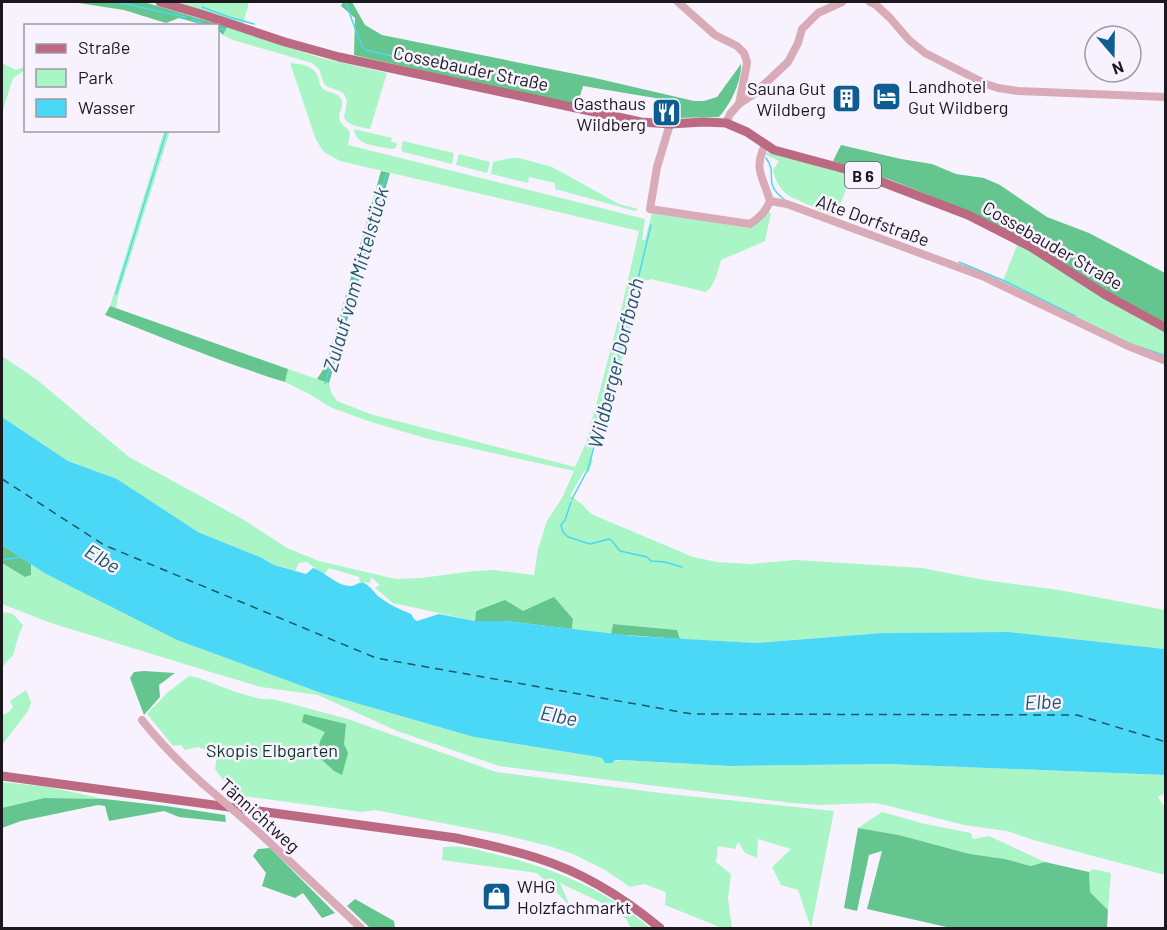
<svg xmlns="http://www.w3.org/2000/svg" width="1167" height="930" font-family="Barlow,sans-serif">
	<rect width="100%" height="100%" fill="#f7f2fe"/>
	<!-- green -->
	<g fill="#a9f5c6">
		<polygon points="177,2 249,2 243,24"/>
		<path d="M227,27L321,58L387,73L370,129C361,127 349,126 344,118L347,101L344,94L340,91L328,87L324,84L319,69L312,63L233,40L223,35Z"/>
		<polygon points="2,63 16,70 24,67 26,63 25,70 13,78 2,113"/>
		<path d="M290,63C301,64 314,65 318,77C320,82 319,86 325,90C330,93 338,93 341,99C345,105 339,111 339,117C339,123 347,128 350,132L348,145L645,219L642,240H645L652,213L749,228C757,224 763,220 768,212L771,213L765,241L721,260C718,271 715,285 706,292L651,279L642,282L611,401L605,400L590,458L593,460L589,472L584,471L570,496L582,504L591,514L693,557L717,562L751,564L795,560L922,568L984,580L1059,590L1165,610V649L1009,632L882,633L756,643L680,639L677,630L613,624L611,634L572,629L573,618L523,611L476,610L475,621L393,603L375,588L380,585L371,577L370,583L360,582L359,577L329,568L324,575C319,569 312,567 307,562L299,563L295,571L274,565L260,557L198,532L117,479L68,461L2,417V356L36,379L129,457L244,520L287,548L319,561L396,579L421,578L474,571L493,570L534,575L538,549L547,521L562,498L574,471L425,438L368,421L330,407L311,395L285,382L288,369L329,383L331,392L337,401L370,414L575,467L586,443L622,306L639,231L340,161L324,152L316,140Z"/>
		<path d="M354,129L392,138L391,142L397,143L396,148L392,149C378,146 355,146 354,129Z"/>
		<polygon points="164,131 170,131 118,296 116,308 110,306"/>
		<polygon points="403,141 454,153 452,164 403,152 401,149"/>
		<path d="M768,152L783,157L826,167L852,175L835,217L796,199C784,196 775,182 773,170L779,161L764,154Z"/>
		<polygon points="459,154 490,162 487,173 456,165"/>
		<polygon points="510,158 519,158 552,167 619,204 638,209 635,211 555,189 555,183 529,177 528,183 491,174 493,162"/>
		<polygon points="1018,243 1121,308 1165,333 1165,359 1126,343 1002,283"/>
		<polygon points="2,563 25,577 31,575 31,564 46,574 177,640 321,693 474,737 598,757 602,758 605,763 622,760 729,766 888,764 1165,775 1165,793 1158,797 1163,805 1165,805 1165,875 1033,840 1007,831 964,825 881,804 872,803 821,805 792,803 499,766 397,731 318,695 261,687 217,674 51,623 2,604"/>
		<polygon points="3,612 13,614 23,625 21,631 20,631 13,655 2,667 2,614"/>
		<path d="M189,676L199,678C215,684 257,702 273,699L348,719L496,772L669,794L834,811L811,928L798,890L781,885L772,867L791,849L758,839L757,858L745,853L738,842L735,849L718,846L716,862L731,874L728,898L732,928H722L665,905L666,892L644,884L630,887L605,870L573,854L549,846L504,835L375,810L362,812L235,795L215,769L217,754L198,747L185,750L181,745L173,746L147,714L167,693Z"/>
		<polygon points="26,690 31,702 28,711 2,745 2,715 8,713 13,707 10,701"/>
		<polygon points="2,782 49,787 104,799 44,798 2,808"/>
		<polygon points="882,812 925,824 971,833 973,839 989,836 1045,862 1031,866 1005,859 970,854 899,835 858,828"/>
		<path d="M443,847C449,847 456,846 462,847C474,848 486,852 498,855C553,868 607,890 650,928H631L626,919L600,902L560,883L570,906L537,873L442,860Z"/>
		<polygon points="1093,869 1111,873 1108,910 1090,892 1089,872"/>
	</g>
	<!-- forest -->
	<g fill="#64c68e">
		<polygon points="72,2 144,2 227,27 223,35 218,30 218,26 204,25 179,18 166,23 124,10"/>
		<path d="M343,2H352L365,25L382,35L595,78L694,101H704L717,97L741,64C742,81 730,105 719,117L677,118L679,102L583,86L577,106L354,55L355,18L341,6Z"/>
		<polygon points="841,145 901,159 932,164 956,174 984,178 1000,185 1047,217 1089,233 1165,273 1165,325 973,213 891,180 833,161"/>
		<polygon points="381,171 390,173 329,383 317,379 326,365"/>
		<path d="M110,306L288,369L285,382C224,363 165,339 105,315Z"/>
		<polygon points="2,545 31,564 31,575 25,577 2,563"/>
		<polygon points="554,597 573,619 572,629 506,621 475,621 476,611 505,600 523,611"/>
		<polygon points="613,624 677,630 680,639 611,634"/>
		<polygon points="144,671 175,673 159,685 160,697 144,715 130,678 134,672"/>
		<polygon points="304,714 346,724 344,744 348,753 342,775 334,771 318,756 320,741 325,732 302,722"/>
		<polygon points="44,798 105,799 166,806 225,815 226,822 179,817 164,811 109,821 105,806 98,805 21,821 2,828 2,808"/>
		<polygon points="858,828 899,835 970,854 1005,859 1031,866 1045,862 1089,872 1090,892 1108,910 1107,928 951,928 867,909 882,851 869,855 857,911 844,908"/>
		<polygon points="270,848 335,913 322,918 303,893 295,898 262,886 266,873 253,856 258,849"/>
		<polygon points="355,899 394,921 395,928 370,928 347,906"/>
	</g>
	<!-- water -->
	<path fill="#4bd7f6" d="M2,417L68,461L117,479L198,532L260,557L274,565L306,574L313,568C326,572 336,586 351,586C356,586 359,581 364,583C369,585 374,592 378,596C388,604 399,609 411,614L414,619L417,621L439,614L475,621H506L633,636L756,643L882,633L1009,632L1165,649V775L888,764L729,766L622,760H616L611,763H605L602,758L598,757L474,737L321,693L177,640L46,574L2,545Z"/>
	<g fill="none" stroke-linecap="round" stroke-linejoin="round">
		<!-- stream -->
		<g stroke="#4bd7f6" stroke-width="1.5">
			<polyline points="104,2 121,3 185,17"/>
			<polyline points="346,2 353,23 363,48 366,50 392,56 403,61"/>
			<polyline points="202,7 229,17 254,24"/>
			<polyline points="192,19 210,26"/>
			<polyline points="218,28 225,30"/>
			<path d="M766,158C779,175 761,182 785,200"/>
			<polyline points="959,262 1007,282 1075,316"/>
			<polyline points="116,294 167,130"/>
			<polyline points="1140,347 1166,356"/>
			<polyline points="325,384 386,175"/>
			<polyline points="572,499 588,469 631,308 651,225"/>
			<polyline points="571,502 565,520 561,525 563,532 568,537 590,544 609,539 612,541 620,551 647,557 651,561 665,562 682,567"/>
			<polyline points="2,560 20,557"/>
		</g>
		<!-- ferry -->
		<polyline stroke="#1e5764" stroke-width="1.5" stroke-dasharray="8 6" stroke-linecap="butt" points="2,479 104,545 376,658 692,714 1077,715 1166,742"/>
		<!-- minor -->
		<g stroke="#d9abb6" stroke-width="8">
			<polyline points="678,2 715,35 737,46 744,53 747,62 746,69 739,104"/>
			<polyline points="870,2 876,5 890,18 909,40 925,53 986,84 998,88 1018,91 1166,97"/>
			<polyline points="726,123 730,114 739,104 754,94 788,62 798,43 802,29 818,13 842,2"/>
			<path d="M670,124L657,167L650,209L750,224C760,218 766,211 770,201"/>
			<path d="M765,145C753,170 763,176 770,201"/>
			<polyline points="770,201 787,204 982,276 1128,346 1166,361"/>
			<path d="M142,720C160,743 180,763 202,783"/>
			<polyline points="254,828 361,928"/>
		</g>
		<!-- major -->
		<g stroke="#bb6a81" stroke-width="9">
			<polyline points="160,2 201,14 285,42 339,57 641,122 670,124 704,122 726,123 747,132 774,150 856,172 968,215 1031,247 1104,294 1166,328"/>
			<path d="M2,776L456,838C483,844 510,849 537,858C582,872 624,898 660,928"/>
		</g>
		<!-- minor-bridge -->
		<polyline stroke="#d9abb6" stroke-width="8" points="202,783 254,828"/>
	</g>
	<!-- icons -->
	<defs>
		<symbol id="hotel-square" viewBox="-11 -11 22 22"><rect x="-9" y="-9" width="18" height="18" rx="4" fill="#0f5d90" stroke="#f7f2fe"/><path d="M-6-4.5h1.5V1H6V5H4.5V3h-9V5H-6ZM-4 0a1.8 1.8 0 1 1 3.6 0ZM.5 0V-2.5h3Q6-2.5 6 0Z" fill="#fff"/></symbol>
		<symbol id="building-square" viewBox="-11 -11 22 22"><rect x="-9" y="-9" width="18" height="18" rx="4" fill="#0f5d90" stroke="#f7f2fe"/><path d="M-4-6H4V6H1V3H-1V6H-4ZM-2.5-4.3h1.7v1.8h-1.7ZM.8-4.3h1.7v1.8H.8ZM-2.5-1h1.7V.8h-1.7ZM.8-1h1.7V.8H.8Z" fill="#fff"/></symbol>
		<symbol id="restaurant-square" viewBox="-11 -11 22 22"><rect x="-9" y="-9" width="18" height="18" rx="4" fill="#0f5d90" stroke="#f7f2fe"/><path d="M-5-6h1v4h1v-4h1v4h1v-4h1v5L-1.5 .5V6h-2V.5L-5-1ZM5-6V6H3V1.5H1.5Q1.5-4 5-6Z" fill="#fff"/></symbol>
		<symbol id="shop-square" viewBox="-11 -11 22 22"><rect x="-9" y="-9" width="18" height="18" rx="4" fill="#0f5d90" stroke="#f7f2fe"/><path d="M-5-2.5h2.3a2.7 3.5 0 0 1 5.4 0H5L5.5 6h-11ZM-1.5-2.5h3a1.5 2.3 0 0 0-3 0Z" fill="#fff"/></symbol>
	</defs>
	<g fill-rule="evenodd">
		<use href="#hotel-square" x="870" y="80" width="33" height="33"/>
		<use href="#building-square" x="830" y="82" width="33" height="33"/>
		<use href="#restaurant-square" x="650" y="96" width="33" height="33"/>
		<use href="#shop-square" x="480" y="880" width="33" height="33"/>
	</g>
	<g text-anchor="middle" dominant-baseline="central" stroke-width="5" stroke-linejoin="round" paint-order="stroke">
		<!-- shield labels -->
		<rect fill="#f7f2fe" stroke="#5d5a61" stroke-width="1.5" x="845" y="162" width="36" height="26" rx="4.5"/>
		<g font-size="16" font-weight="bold" fill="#1b191e">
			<text x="863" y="175">B 6</text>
		</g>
		<!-- street labels -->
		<g font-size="18" fill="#1b191e" stroke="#f7f2fe">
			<text transform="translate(471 68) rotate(12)">Cossebauder Straße</text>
			<text transform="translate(873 220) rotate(20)">Alte Dorfstraße</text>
			<text transform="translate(1053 245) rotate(30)">Cossebauder Straße</text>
			<text transform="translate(260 815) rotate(42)">Tännichtweg</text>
		</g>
		<!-- poi labels -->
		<g font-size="18" fill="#1b191e" stroke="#f7f2fe" text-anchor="start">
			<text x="908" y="86">Landhotel<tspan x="908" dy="21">Gut Wildberg</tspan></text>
			<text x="826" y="88" text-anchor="end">Sauna Gut<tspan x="826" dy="21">Wildberg</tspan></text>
			<text x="646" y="103" text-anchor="end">Gasthaus<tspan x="646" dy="21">Wildberg</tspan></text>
			<text x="517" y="886">WHG<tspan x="517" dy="21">Holzfachmarkt</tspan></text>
		</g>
		<!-- park labels -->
		<g font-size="18" fill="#0f3a23" stroke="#f7f2fe">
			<text x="272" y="750">Skopis Elbgarten</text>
		</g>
		<!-- water labels -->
		<g font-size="20" font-style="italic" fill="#1e5764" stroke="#f7f2fe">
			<text transform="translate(355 279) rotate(-74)">Zulauf vom Mittelstück</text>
			<text transform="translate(615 363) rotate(-76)">Wildberger Dorfbach</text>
			<text transform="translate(103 558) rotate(31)">Elbe</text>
			<text transform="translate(1043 701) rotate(-2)">Elbe</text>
			<text transform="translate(559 715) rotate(11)">Elbe</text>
		</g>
	</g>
	<!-- border -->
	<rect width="1167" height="930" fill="none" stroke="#1b191e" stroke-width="6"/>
	<!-- legend -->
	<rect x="24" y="24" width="195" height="108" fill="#f7f2fe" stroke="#9f9ba4" stroke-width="1.5"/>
	<rect x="36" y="44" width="30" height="9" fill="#bb6a81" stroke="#9f9ba4" stroke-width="1.5"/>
	<text x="78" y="54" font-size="18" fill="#1b191e">Straße</text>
	<rect x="36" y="69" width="30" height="18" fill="#a9f5c6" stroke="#9f9ba4" stroke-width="1.5"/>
	<text x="78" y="84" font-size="18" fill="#1b191e">Park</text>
	<rect x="36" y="99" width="30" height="18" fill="#4bd7f6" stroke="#9f9ba4" stroke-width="1.5"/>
	<text x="78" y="114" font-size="18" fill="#1b191e">Wasser</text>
	<!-- north arrow -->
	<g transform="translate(1113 54) rotate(160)"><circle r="28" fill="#f7f2fe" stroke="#9f9ba4" stroke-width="1.5"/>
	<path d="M0-4.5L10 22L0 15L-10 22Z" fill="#0f5d90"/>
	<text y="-9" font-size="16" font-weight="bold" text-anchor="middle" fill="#1b191e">N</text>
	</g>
</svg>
